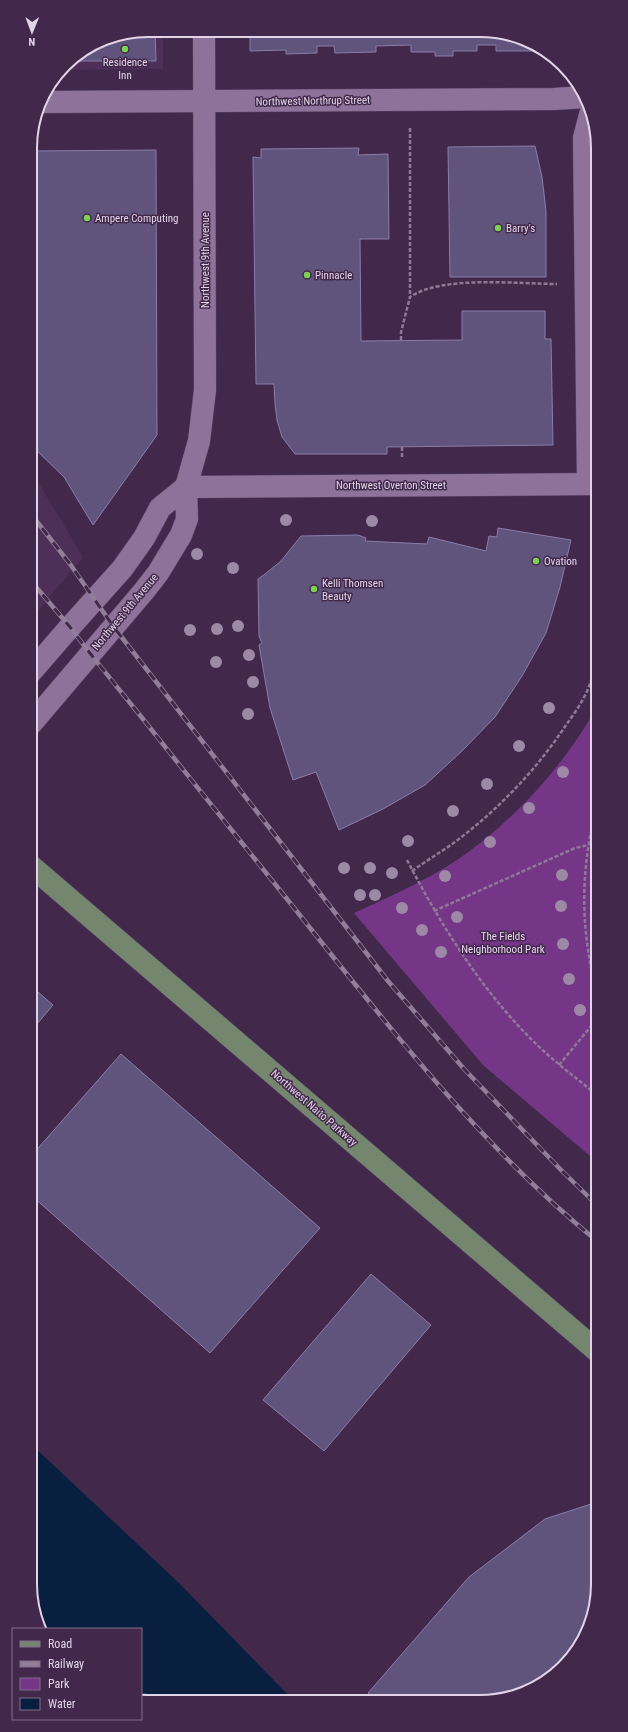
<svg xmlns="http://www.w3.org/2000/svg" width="628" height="1732" font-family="'Roboto Condensed',sans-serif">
	<rect width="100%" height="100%" fill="#42294b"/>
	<!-- built -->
	<g fill="#4d2f57">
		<polygon points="148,30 163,30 163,69 62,70 70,59 103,39"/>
		<polygon points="31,470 83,557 31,619"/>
	</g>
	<!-- green -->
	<path fill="#753688" d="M597,706V1162L483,1065L354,913C389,897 425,881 457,860C512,823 566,764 597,706Z"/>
	<!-- water -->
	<polygon fill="#081f3f" points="32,1445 179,1583 293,1700 141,1700 141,1629 40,1629 32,1607"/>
	<!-- building -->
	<g fill="#60547c" stroke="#8a7da9">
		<polygon points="148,30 155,30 156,61 69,61 103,39"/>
		<polygon points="250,31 503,32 538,51 496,51 496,45 477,45 477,51 453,51 453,56 435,56 435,52 411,52 411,45 376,46 376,52 335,53 334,46 317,46 317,53 286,54 286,50 250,51"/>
		<polygon points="535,146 542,177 546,211 546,277 450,277 448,147"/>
		<polygon points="359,148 358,155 388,154 389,239 360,239 361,341 462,340 462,311 545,311 545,339 551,339 553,445 387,447 387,454 295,454 282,437 277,420 275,404 274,384 256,384 253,157 261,158 261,149"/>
		<polygon points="156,150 157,435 93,525 64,477 31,445 30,151"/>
		<polygon points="498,528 571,540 560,587 546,633 522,676 495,717 462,751 425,785 383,809 339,830 316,772 293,780 270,708 259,645 262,643 259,636 258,579 265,574 281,561 301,536 358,535 366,538 365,541 427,544 429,537 486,551 489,536 497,537"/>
		<polygon points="31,986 53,1005 32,1030"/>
		<polygon points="121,1054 320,1228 210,1353 32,1196 32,1155"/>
		<polygon points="371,1274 431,1325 324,1451 263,1400"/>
		<polygon points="591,1504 598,1509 598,1592 589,1629 569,1662 539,1686 503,1700 376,1700 368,1693 469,1577 545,1519"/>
	</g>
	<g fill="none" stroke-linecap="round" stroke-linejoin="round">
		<defs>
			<g id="minor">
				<polyline points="40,102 554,99 585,97"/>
				<polyline points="588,484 584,138 591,111"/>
				<polyline points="186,487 596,484"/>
				<polyline points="31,672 70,627 122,569 144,538 160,508 186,487"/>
				<polyline points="31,724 144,591 158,573 181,535 187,519 186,487 199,441 205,390 204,30"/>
			</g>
			<polyline id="major" points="31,866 597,1351"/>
		</defs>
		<!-- minor casing -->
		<use href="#minor" stroke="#5c4764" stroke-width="23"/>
		<!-- major casing -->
		<use href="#major" stroke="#5c4764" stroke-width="23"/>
		<!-- path -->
		<g stroke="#8e7a96" stroke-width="2.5" stroke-dasharray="4 2" stroke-linecap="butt">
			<polyline points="410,128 410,297"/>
			<path d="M401,340V332L410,297C442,275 518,284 557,284"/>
			<polyline points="402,447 402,458"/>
			<path d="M597,806C579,875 581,928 597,997"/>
			<path d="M407,860C441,925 480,988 532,1040C552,1060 575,1077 597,1095"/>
			<path d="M412,871C426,861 441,852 455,842C498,810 537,769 566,725C574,714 583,701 588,689C592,679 594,669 596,659"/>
			<polyline points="434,911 575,848 588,845"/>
			<polyline points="559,1065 597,1019"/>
		</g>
		<!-- minor -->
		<use href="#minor" stroke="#8f7299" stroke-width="22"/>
		<!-- major -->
		<use href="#major" stroke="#75866e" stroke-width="22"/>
		<defs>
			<g id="rail">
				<polyline points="31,514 70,564 113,626 388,981 465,1070 562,1171 597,1205"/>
				<path d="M31,581L70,627C93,658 118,688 143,719C192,781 241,842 291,904C385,1022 479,1145 597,1241"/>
			</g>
		</defs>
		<!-- rail casing -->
		<use href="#rail" stroke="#927e99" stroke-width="4.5"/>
		<!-- rail -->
		<use href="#rail" stroke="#42294b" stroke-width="3" stroke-dasharray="9" stroke-linecap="butt"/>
	</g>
	<!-- trees -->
	<g fill="#9d88a5">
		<circle cx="286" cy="520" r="6"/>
		<circle cx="372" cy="521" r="6"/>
		<circle cx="197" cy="554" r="6"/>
		<circle cx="233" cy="568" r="6"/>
		<circle cx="238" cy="626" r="6"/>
		<circle cx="217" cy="629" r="6"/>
		<circle cx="190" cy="630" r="6"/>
		<circle cx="249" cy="655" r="6"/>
		<circle cx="216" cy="662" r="6"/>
		<circle cx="253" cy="682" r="6"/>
		<circle cx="549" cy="708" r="6"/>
		<circle cx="248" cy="714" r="6"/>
		<circle cx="519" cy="746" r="6"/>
		<circle cx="563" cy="772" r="6"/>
		<circle cx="487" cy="784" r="6"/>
		<circle cx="529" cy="808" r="6"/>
		<circle cx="453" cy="811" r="6"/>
		<circle cx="408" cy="841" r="6"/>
		<circle cx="490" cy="842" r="6"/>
		<circle cx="344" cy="868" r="6"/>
		<circle cx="370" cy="868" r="6"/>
		<circle cx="392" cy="873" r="6"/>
		<circle cx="562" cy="875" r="6"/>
		<circle cx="445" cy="876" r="6"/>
		<circle cx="360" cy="895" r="6"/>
		<circle cx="375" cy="895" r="6"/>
		<circle cx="561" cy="906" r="6"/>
		<circle cx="402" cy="908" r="6"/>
		<circle cx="457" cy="917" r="6"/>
		<circle cx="422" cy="930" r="6"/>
		<circle cx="563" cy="944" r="6"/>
		<circle cx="441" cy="952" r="6"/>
		<circle cx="569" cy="979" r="6"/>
		<circle cx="580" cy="1010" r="6"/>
	</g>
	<!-- markers -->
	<g fill="#7bd156" stroke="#42294b" stroke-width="1.5">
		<circle cx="125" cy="49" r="4"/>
		<circle cx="87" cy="218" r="4"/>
		<circle cx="498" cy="228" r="4"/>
		<circle cx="307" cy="275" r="4"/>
		<circle cx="536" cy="561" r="4"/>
		<circle cx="314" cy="589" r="4"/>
	</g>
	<g text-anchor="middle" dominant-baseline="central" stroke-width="3" stroke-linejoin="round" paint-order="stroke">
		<!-- poi labels -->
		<g font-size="11" fill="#e2d3e8" stroke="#42294b" text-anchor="start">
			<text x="125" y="62" text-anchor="middle">Residence<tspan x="125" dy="13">Inn</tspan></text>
			<text x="95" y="218">Ampere Computing</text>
			<text x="506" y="228">Barry's</text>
			<text x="315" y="275">Pinnacle</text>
			<text x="544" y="561">Ovation</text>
			<text x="322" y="583">Kelli Thomsen<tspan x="322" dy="13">Beauty</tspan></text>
		</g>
		<!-- street labels -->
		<g font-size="11" fill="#e2d3e8" stroke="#42294b">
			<text transform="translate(313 101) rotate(-1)">Northwest Northrup Street</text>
			<text transform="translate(205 260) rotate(-90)">Northwest 9th Avenue</text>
			<text x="391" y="485">Northwest Overton Street</text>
			<text transform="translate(125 612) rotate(-50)">Northwest 9th Avenue</text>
			<text transform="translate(314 1108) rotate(41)">Northwest Naito Parkway</text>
		</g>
		<!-- park labels -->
		<g font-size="11" fill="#e8d6ef" stroke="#42294b">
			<text x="503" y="936">The Fields<tspan x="503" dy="13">Neighborhood Park</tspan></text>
		</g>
	</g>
	<!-- crop -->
	<path d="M0 0H628V1732H0ZM148 37H480A111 111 0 0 1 591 148V1584A111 111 0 0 1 480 1695H148A111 111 0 0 1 37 1584V148A111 111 0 0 1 148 37Z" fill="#42294b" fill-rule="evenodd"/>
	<path fill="none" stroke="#e2d3e8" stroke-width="2" d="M148 37H480A111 111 0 0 1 591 148V1584A111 111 0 0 1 480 1695H148A111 111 0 0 1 37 1584V148A111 111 0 0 1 148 37Z"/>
	<!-- legend -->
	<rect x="12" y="1628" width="130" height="92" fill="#42294b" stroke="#826d8a"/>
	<rect x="20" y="1641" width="20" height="6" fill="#75866e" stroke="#826d8a"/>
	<text x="48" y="1648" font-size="12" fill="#e2d3e8">Road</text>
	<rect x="20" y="1661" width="20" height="6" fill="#927e99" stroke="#826d8a"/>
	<text x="48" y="1668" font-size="12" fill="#e2d3e8">Railway</text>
	<rect x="20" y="1678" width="20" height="12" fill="#753688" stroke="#826d8a"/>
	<text x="48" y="1688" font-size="12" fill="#e2d3e8">Park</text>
	<rect x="20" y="1698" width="20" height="12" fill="#081f3f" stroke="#826d8a"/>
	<text x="48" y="1708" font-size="12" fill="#e2d3e8">Water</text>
	<!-- north arrow -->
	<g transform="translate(32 32) rotate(181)" stroke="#42294b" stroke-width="3" paint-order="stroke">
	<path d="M0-3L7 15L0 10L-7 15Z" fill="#e2d3e8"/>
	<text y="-6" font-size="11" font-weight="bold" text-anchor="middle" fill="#e2d3e8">N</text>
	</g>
</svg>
